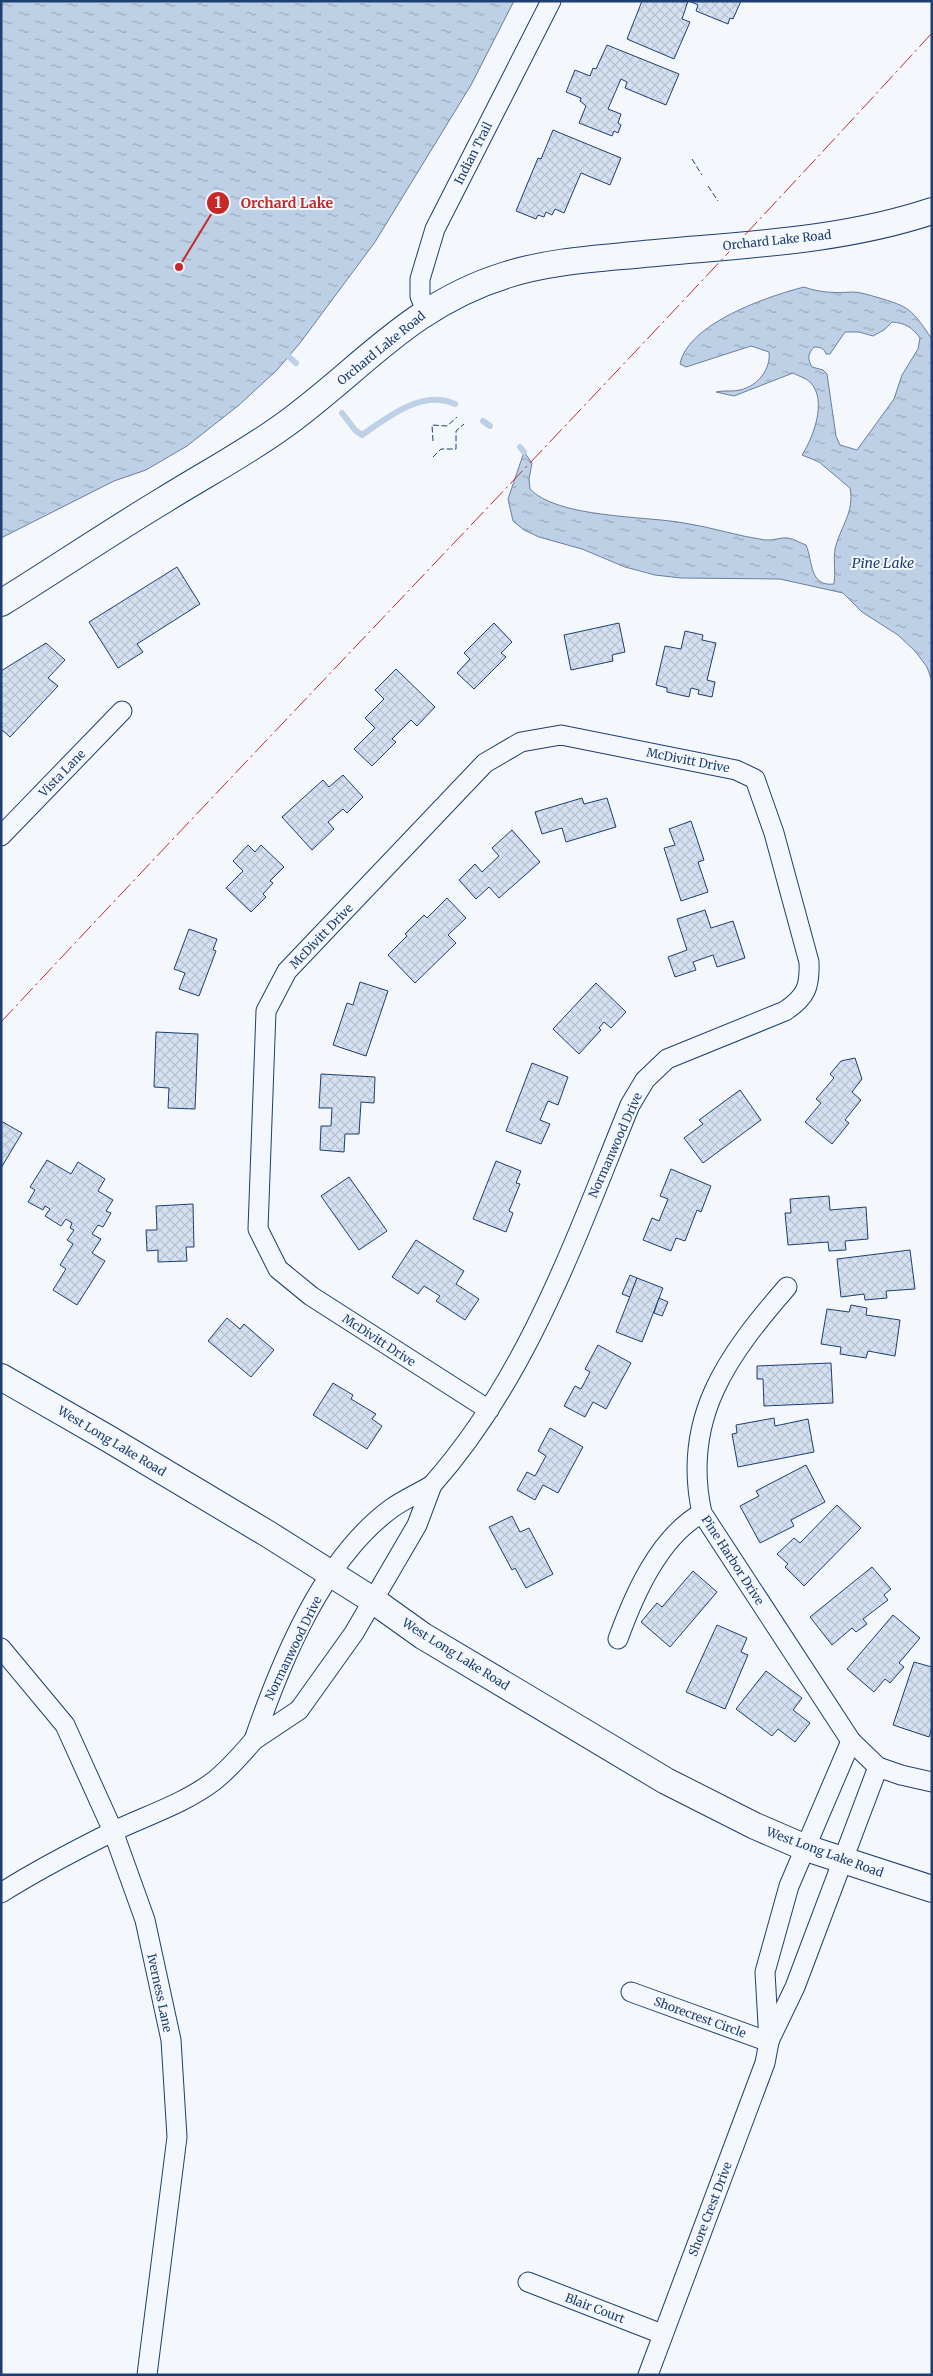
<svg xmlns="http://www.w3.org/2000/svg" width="933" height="2376" font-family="Merriweather,serif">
	<defs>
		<pattern id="water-ripples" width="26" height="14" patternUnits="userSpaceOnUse" patternTransform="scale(1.25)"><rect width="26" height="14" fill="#bed0e5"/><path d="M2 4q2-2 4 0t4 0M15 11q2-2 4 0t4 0" fill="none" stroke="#9aaabe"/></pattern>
		<pattern id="building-cross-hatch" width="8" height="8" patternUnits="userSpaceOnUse" patternTransform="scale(1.25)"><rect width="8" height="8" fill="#d5e0f0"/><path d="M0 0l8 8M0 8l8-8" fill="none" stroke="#b6c1d1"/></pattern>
	</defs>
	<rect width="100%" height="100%" fill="#f4f7fb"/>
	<!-- water -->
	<g fill="url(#water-ripples)" stroke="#687fa3" fill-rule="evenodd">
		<polygon points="1,1 514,1 471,85 375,242 300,343 277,370 239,405 187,446 146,470 114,481 1,538"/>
		<path d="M804,287C821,293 835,293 853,292C860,292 869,295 876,297C911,307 911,309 932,339V681L927,667L915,651L898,635L862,612L843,593L780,579L681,578L655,575L625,567L582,549L539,537L524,530L513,521L508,499L524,452L532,463L529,479L530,489C557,518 646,516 684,523C711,527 737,536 765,540C773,541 780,537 788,538C794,539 800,543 806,545C813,561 809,587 834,584C836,573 833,560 835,549C840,527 855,512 850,488L819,462L802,455C813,438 828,400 810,382C806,378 798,376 793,373L734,396L716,392C724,390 732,392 740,390C758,386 771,369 769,352L751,346L686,367L680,364C688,323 769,296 804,287ZM892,322C905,323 912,327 920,338L918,349L902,375L894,399L857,450L840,445L836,436L827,374L823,370L812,367C807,358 808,354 814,347C820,347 824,348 826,354H830L845,332H859L873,336L884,330Z"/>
	</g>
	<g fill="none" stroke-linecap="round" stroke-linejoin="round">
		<!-- stream -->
		<g stroke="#bed0e5" stroke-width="6">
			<polyline points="288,356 296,363"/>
			<path d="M342,413L355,430L362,435C388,417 422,389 455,404"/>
			<polyline points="483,421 490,426"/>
			<polyline points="520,447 524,452"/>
		</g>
	</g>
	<!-- building -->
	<g fill="url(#building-cross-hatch)" stroke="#1d3f73">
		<polygon points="642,1 688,1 682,19 690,22 674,59 627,39"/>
		<polygon points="689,1 741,1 733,19 730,18 728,24 696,11 698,5"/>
		<polygon points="607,45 679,74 666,105 625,88 627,82 621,79 608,109 621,114 618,123 621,125 618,133 614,131 612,136 579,123 586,106 580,101 581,98 566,92 575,70 590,76 593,68 596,69"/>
		<polygon points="553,130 621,158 610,185 581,173 564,213 555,209 552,215 546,212 544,217 538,215 536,219 516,211 538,158 541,159"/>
		<polygon points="177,567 200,604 137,644 143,652 118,668 89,622"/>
		<polygon points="494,623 512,642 501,653 506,657 474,689 457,673 470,659 464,653"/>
		<polygon points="619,623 625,652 612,655 613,661 571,670 564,635"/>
		<polygon points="685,631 703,635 702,640 716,643 707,680 715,682 712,697 698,694 699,690 691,688 689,697 667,692 667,688 656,685 665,646 681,649"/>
		<polygon points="46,643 65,660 48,678 58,686 10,737 1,729 1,671"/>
		<polygon points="396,669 435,707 417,726 411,720 392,739 396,742 372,766 354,749 375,728 365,718 384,699 375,690"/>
		<polygon points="343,775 363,797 347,813 343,809 328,822 334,829 312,850 282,817 323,780 329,787"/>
		<polygon points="582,798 584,804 607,798 616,827 566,842 562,828 542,834 535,812"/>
		<polygon points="691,821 704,860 698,862 708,892 681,901 664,848 675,845 669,829"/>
		<polygon points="512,830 540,862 499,898 489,887 476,899 459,880 475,864 482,872 499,856 492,848"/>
		<polygon points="248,845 255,852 261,845 284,867 270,881 273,883 263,894 266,897 251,912 226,888 243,871 233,861"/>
		<polygon points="447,898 466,918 448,935 456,943 415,983 388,955 407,936 405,934 424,915 427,918"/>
		<polygon points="705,910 711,928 733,921 745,958 717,967 713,955 693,962 696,970 675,977 668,957 687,950 677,919"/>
		<polygon points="189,929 217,939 213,950 216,951 199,996 179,989 185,973 174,969"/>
		<polygon points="360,982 388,991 366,1056 333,1045 347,1003 353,1005"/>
		<polygon points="596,983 626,1012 611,1028 604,1022 599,1028 601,1030 579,1054 553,1029"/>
		<polygon points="156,1032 198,1034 195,1109 168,1108 169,1088 154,1087"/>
		<polygon points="855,1058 862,1079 852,1092 861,1100 845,1120 849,1123 832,1144 805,1122 821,1103 816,1099 834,1078 830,1074 841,1061"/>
		<polygon points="532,1063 568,1077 558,1105 548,1101 540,1120 550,1124 541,1144 506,1131"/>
		<polygon points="321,1074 375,1077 374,1103 361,1102 359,1134 345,1134 344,1152 320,1150 321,1126 331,1126 332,1108 319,1108"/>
		<polygon points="740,1090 761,1120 703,1163 684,1138 703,1124 699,1120"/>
		<polygon points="1,1121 22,1133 1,1168"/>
		<polygon points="47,1160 71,1174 78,1162 105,1179 98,1191 113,1200 106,1211 111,1213 103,1227 98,1225 92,1234 101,1239 92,1253 105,1261 77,1305 53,1290 66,1269 60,1265 73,1244 67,1240 74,1230 70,1228 72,1223 66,1219 61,1226 45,1216 50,1209 45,1206 43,1210 28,1202 35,1190 30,1187"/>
		<polygon points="496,1161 521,1171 516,1183 520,1184 509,1211 513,1213 506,1232 473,1219"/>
		<polygon points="671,1169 711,1186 701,1212 697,1210 685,1241 676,1238 671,1251 643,1240 652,1218 659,1221 668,1199 660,1196"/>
		<polygon points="349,1177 387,1231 359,1250 321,1196"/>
		<polygon points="829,1196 830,1210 866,1207 868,1239 845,1241 846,1250 829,1251 828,1242 788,1245 785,1213 791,1213 790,1199"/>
		<polygon points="193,1204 194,1247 186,1247 187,1261 158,1262 158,1250 147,1251 146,1230 157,1230 156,1206"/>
		<polygon points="416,1240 464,1271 456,1284 479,1299 465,1320 436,1301 440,1296 424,1286 418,1294 392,1277"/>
		<polygon points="910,1250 915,1289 886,1291 887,1298 865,1300 864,1294 841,1297 837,1259"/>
		<polygon points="630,1275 637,1278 630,1297 622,1294"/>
		<polygon points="637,1278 663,1288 642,1342 616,1332"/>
		<polygon points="659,1298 668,1302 662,1316 654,1313"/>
		<polygon points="851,1305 867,1308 866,1315 900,1320 895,1356 868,1351 866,1358 840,1354 841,1347 821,1344 827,1309 849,1312"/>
		<polygon points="227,1318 240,1329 244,1324 274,1350 251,1377 208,1341"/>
		<polygon points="598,1345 631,1363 606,1409 593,1402 585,1417 564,1406 575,1386 581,1389 590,1372 585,1369"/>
		<polygon points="831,1363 833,1403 764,1406 763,1379 757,1379 757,1366"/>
		<polygon points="333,1383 353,1395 351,1399 376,1414 372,1419 382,1426 367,1449 313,1415"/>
		<polygon points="774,1418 775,1426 808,1419 814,1452 738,1467 732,1434 737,1433 736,1425"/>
		<polygon points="550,1428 583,1447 558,1493 543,1485 535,1500 517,1490 527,1472 535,1476 546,1456 538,1451"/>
		<polygon points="806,1465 825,1502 791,1520 794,1526 760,1543 740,1506 759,1496 756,1491"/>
		<polygon points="837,1505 861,1528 804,1586 785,1567 788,1564 777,1554 794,1538 800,1543"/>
		<polygon points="512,1516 520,1532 529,1528 553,1574 526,1588 515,1568 512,1570 489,1527"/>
		<polygon points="872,1567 891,1589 884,1595 888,1600 863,1619 867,1624 856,1632 852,1628 832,1645 810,1617"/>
		<polygon points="693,1571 717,1592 670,1647 641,1622 657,1603 662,1607"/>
		<polygon points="893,1615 920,1638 899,1663 904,1667 890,1683 885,1679 874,1692 847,1669"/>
		<polygon points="717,1625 747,1638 741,1652 748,1655 725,1709 686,1692"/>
		<polygon points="914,1662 932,1667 932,1728 929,1737 893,1725"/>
		<polygon points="766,1671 802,1698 793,1710 810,1723 795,1742 778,1729 772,1736 736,1709"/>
	</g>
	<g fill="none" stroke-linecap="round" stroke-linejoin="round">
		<defs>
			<g id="minor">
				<polyline points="426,311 420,296 420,279 435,229 551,1"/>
				<polyline points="1,836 122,711"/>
				<path d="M787,1287C728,1355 681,1418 702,1513L851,1741L878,1767L901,1775L932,1782"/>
				<path d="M432,1485C528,1377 576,1237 630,1105L645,1080L667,1059L785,1011C806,997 810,987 809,962L774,833L755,779L736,770L561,735L521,742L485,763L287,971L266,1011L258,1229L278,1269L311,1296L489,1410"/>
				<path d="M432,1485L417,1525L354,1633L299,1710L254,1740C281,1661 323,1558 392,1508C405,1499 419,1493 432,1485Z"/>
				<path d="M618,1639C634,1595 659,1537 702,1513"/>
				<polyline points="1,1648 65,1725 113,1831 145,1920 171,2040 177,2137 147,2375"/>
				<path d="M1,1893C37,1870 74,1851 112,1832C145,1816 184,1804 214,1781C229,1769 242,1754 254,1740"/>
				<polyline points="631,1992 769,2042"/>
				<polyline points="769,2041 795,1987 878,1767"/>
				<polyline points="528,2282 662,2334"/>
				<polyline points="648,2375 765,2063 769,2042 765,1972 789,1886 851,1741"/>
			</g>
			<g id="secondary">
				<path d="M1,603C56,569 109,533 164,500C204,475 246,453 283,426C361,370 409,305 506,275C547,262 591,259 634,255C733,245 836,243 932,211"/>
				<polyline points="1,1377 109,1439 268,1534 374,1601 423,1636 666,1781 755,1826 806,1848 932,1889"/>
			</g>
		</defs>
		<!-- minor casing -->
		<use href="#minor" stroke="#1d3f73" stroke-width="21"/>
		<!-- secondary casing -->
		<use href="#secondary" stroke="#1d3f73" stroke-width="28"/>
		<!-- minor -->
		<use href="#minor" stroke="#f4f7fb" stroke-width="19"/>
		<!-- secondary -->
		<use href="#secondary" stroke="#f4f7fb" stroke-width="26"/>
		<!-- fence -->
		<g stroke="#1d3f73" stroke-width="1" stroke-dasharray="6 2.5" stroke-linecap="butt">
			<polyline points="692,159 702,175"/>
			<polyline points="708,186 718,201"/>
			<polyline points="433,441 432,425 447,426 457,417"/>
			<polyline points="433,457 441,449 456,449 456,431 464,424"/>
		</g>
		<!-- power -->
		<path stroke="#c62828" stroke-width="1" stroke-dasharray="18 4 2.5 4" stroke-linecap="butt" d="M1,1022C310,691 626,367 932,33"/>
	</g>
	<g text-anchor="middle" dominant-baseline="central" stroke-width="4" stroke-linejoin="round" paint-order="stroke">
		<!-- street labels -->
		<g font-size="12" fill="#1d3f73" stroke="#f4f7fb">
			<text transform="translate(473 153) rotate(-63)">Indian Trail</text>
			<text transform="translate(777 240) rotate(-6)">Orchard Lake Road</text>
			<text transform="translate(381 348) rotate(-39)">Orchard Lake Road</text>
			<text transform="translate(688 760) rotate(11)">McDivitt Drive</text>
			<text transform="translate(62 773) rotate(-46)">Vista Lane</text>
			<text transform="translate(321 936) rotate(-46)">McDivitt Drive</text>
			<text transform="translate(615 1145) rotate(-66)">Normanwood Drive</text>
			<text transform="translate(379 1340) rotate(33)">McDivitt Drive</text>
			<text transform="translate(112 1441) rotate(31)">West Long Lake Road</text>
			<text transform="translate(733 1560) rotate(57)">Pine Harbor Drive</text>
			<text transform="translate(293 1648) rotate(-64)">Normanwood Drive</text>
			<text transform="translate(456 1654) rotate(32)">West Long Lake Road</text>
			<text transform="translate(825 1852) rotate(20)">West Long Lake Road</text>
			<text transform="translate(160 1993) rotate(78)">Iverness Lane</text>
			<text transform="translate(700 2017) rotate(20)">Shorecrest Circle</text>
			<text transform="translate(710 2209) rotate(-69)">Shore Crest Drive</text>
			<text transform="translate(595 2308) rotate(21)">Blair Court</text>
		</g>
		<!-- water labels -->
		<g font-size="14" font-style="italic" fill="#1d3f73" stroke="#f4f7fb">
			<text x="883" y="563">Pine Lake</text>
		</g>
	</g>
	<!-- callouts -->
	<path fill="none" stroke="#c62828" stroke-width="2" d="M179 267L218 203"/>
	<g fill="#c62828" stroke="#f4f7fb" stroke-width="2">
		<circle cx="179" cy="267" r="5"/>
		<circle cx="218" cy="203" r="12"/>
	</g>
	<g font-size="15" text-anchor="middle" font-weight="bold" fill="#fff">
		<text x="218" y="208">1</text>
	</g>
	<g font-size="14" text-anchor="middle" font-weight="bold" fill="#c62828" stroke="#f4f7fb" stroke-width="4" stroke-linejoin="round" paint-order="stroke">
		<text x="287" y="208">Orchard Lake</text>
	</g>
	<!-- border -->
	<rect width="933" height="2376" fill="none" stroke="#1d3f73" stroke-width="5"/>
</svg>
